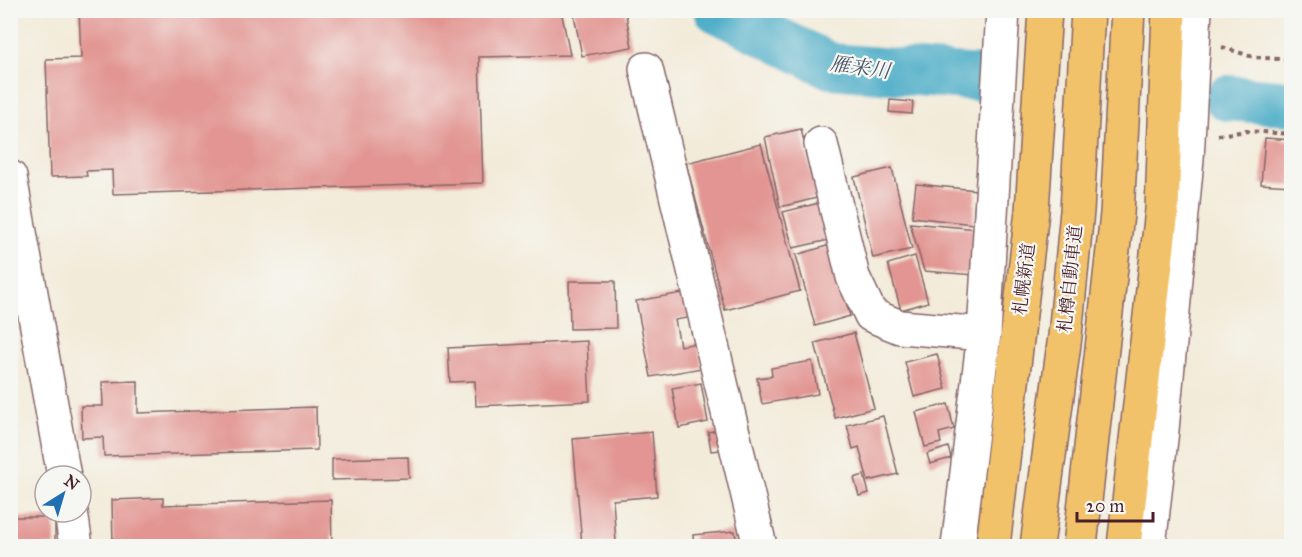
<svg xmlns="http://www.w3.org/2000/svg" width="1302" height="557" font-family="'IM FELL Great Primer','Noto Serif JP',serif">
	<rect width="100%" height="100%" fill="#f6f6f2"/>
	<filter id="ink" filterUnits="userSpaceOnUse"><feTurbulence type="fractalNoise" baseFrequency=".0167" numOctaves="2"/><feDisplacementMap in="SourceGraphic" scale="12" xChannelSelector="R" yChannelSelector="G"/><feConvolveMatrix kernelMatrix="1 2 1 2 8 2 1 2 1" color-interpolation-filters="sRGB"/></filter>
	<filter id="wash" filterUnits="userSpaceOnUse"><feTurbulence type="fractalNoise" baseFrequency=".008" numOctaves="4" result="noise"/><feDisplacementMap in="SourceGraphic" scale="24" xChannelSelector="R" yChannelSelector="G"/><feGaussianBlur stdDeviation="1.35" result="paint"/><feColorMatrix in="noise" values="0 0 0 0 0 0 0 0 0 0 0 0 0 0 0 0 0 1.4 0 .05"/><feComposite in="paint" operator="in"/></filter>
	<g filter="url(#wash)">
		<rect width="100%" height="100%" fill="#f3ebd9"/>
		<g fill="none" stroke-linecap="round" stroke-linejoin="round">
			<!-- river -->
			<g stroke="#47aac6" stroke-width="46">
				<polyline points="717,10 831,66 979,78"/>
				<polyline points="1227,98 1292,103"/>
			</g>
		</g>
		<g id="blocks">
			<!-- building -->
			<g fill="#e29592">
				<polygon points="79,10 561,10 570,55 479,57 483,183 113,194 112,170 86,171 87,176 50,177 46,59 81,58"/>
				<polygon points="573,10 625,10 632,47 582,56"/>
				<polygon points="890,100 913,102 912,114 889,112"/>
				<polygon points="801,129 817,198 780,207 765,137"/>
				<polygon points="1265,138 1292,140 1292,186 1261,184"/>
				<polygon points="761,144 800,291 725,310 686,163"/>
				<polygon points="892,168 912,249 873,258 854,177"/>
				<polygon points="916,184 976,190 973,224 912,217"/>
				<polygon points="819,203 829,240 793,248 783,212"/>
				<polygon points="910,223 978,229 975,275 924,271"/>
				<polygon points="830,245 850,316 815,326 796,255"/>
				<polygon points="915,256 928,302 901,310 888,264"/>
				<polygon points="569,281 615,281 616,328 570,329"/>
				<polygon points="688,292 693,317 675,320 680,346 698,343 702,368 651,377 636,301"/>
				<polygon points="854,333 874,408 835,418 815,343"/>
				<polygon points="587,341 590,401 476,406 475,381 450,382 448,348"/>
				<polygon points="937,354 946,389 914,397 905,362"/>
				<polygon points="812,361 818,394 762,404 757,378 772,376 771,368"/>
				<polygon points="138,381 138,413 316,407 317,450 104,456 103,437 82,438 81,406 103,406 102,382"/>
				<polygon points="701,383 708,422 679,428 672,388"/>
				<polygon points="948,404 954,429 939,433 941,443 925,447 916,412"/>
				<polygon points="883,416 898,474 868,481 859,447 853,449 847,425"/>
				<polygon points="718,430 721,450 711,451 708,432"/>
				<polygon points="652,432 657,496 613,500 616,542 582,545 573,439"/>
				<polygon points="948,447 951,458 930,464 927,454"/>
				<polygon points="408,457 409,478 332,480 332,459"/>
				<polygon points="864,475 869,493 859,496 854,478"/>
				<polygon points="163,498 163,505 331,500 332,546 113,546 112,500"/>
				<rect x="10" y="517" width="45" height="29"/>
				<polygon points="735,531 737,546 694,546 693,535"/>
			</g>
		</g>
	</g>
	<g filter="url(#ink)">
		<use href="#blocks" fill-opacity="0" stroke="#856668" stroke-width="1.5"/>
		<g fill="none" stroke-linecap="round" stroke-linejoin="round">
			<defs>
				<g id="minor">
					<polyline points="646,69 760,546"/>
					<polyline points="821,144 853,277 871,315 900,327 984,334"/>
					<polyline points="10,177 64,476"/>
					<polyline points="71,512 76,546"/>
					<polyline points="958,546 984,334 1003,10"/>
					<polyline points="1149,546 1162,430 1187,159 1195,10"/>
				</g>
				<g id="highway">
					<polyline points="993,546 1032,211 1045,10"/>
					<polyline points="1037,546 1065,336 1077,211 1088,10"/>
					<polyline points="1080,546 1117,214 1128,10"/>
					<polyline points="1124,546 1162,210 1169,10"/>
				</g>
			</defs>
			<!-- minor casing -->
			<use href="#minor" stroke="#856668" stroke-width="36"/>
			<!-- highway casing -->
			<use href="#highway" stroke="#856668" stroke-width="36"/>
			<!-- path -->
			<g stroke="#856668" stroke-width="4" stroke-dasharray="4.5 4.5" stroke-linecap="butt">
				<polyline points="1222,47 1253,57 1292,60"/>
				<polyline points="1218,135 1247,131 1292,134"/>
			</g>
			<!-- minor -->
			<use href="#minor" stroke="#fff" stroke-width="33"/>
			<!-- highway -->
			<use href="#highway" stroke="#f2c26a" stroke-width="33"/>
		</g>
	</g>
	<g text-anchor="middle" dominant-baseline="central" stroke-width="4.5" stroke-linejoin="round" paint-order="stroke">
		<!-- street labels -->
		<g font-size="18" fill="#4a1f2b" stroke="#f6f6f2">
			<text transform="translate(1024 279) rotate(-83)">札幌新道</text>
			<text transform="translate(1070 279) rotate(-84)">札樽自動車道</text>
		</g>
		<!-- water labels -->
		<g font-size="20" font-style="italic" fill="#495769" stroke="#f6f6f2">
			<text transform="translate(860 67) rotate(8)">雁来川</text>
		</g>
	</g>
	<!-- margin -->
	<rect width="1302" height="557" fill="none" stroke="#f6f6f2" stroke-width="36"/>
	<!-- north arrow -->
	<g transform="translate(63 494) rotate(37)"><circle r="28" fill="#f6f6f2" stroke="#b1a0a2" stroke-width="1.5"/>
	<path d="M0-4.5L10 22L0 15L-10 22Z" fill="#1f6fb2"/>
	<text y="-9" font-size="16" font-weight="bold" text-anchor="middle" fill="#4a1f2b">N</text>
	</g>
	<!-- scale -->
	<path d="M1077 512v9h76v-9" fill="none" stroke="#4a1f2b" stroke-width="3"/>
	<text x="1086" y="512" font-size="18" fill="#4a1f2b" stroke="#f6f6f2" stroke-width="4.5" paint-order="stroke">20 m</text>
</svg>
